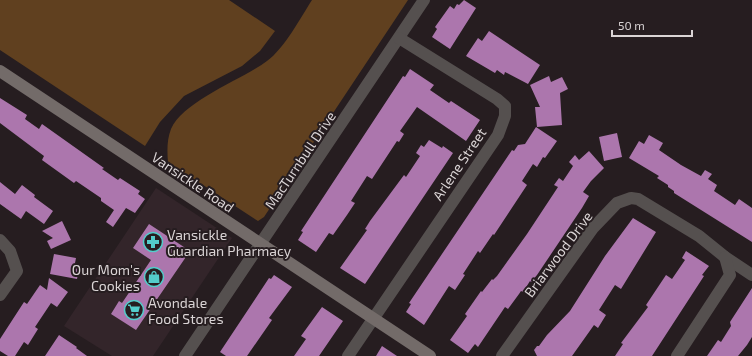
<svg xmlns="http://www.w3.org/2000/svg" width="752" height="356" font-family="'Exo 2',sans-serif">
	<rect width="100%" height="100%" fill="#261d20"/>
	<!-- built -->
	<polygon fill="#33252a" points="156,188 232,238 153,356 112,356 64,326"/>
	<!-- green -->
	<g fill="#60401f">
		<polygon points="0,0 229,0 275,31 260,51 242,66 184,96 160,122 145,146 0,50"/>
		<path d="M312,0H408L264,217L258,221L168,162C167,151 167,139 171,129C183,101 243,79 267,61C284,49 301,17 312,0Z"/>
	</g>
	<!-- building -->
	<g fill="#ac76ad">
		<polygon points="464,0 476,8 450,49 432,37 437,29 435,27 450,6 454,9 457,4 459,5"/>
		<polygon points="489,31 540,65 528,84 505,72 504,75 497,70 495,73 466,56 478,38 482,41"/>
		<polygon points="410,69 434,85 430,90 449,103 451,101 480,120 466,141 417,107 400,131 404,134 399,142 397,141 372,179 367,176 351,201 355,203 347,215 333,235 329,233 316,252 298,240 303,232 301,231 403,76 405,77"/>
		<polygon points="549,76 551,82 562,77 568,89 560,93 562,125 537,127 535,107 540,107 530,85"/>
		<polygon points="0,98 27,115 25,119 39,129 42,124 104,168 102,169 118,180 120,178 140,191 138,194 145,199 135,213 126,208 113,227 106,222 114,210 101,201 101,198 76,181 74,183 42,160 44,156 0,123"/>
		<polygon points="536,127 557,141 545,158 543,157 537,167 533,164 522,181 527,185 494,235 493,234 480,253 478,251 463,274 465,275 455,290 449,286 424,325 406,312 411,304 409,303 512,150 514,151 518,145 525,144"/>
		<polygon points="617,133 622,157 604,161 599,137"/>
		<polygon points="649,135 663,143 659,150 681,165 701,176 705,170 712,174 708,179 717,185 714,191 735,205 739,199 752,208 752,242 674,193 674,191 668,187 668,185 657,178 659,176 629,158 639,141 644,144"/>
		<polygon points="429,140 442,148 443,146 453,153 365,284 340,268 367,230 365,229 370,221 404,175 406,177 420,156 416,153 421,145 424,147"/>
		<polygon points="589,151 604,168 591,181 583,192 589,196 582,208 537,275 531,282 530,281 523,292 521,291 519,294 508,309 505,307 478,347 475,344 468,353 450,340 467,316 465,314 481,291 482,292 492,279 493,280 497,276 527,234 558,187 554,185 559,178 563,181 573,166 569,162 575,155 579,160"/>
		<polygon points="0,182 15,194 22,185 35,195 34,197 53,211 44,224 26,211 21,219 0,204"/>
		<polygon points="633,218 656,232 621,289 615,285 599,310 606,315 598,328 594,325 572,356 537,356 534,350 537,346 539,346 547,335 570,311 605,256"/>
		<polygon points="62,221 71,240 51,249 47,241 53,238 42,231"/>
		<polygon points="149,224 190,251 136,330 111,314 119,301 122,303 151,260 133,248"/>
		<polygon points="686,251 709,266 702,275 704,276 652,356 615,356 623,344 621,343 648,307 646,305 666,275 672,279 685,260 682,258"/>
		<polygon points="54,254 76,258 74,268 79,269 77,279 50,274"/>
		<polygon points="274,275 292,287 269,318 272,320 247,356 226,356 220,352 269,278 271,279"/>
		<polygon points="49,278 68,292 57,307 51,303 35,327 38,329 28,345 24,342 15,356 8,356 0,351 0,339 24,302 27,304 40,285 47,290"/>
		<polygon points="752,288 752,337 747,345 738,356 707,356 718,340 721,342 731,326 730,322"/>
		<polygon points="322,307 343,321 319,356 294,356 306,339 301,336"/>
		<polygon points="59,335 77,347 76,348 87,356 45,356"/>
		<polygon points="382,346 397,356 376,356"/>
	</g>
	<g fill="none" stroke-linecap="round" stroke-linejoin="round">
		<!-- street -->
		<g stroke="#55504f" stroke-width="12">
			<polyline points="0,240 10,251 17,271 0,295"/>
			<polyline points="185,356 424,0"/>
			<polyline points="348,356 498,135 505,116 505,106 497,99 399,38"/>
			<polyline points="502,356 593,228 617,203 631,198 638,199 699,236 725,257 752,275"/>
			<polyline points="677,356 730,275 725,257"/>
		</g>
		<!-- secondary -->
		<polyline stroke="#736b69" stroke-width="12" points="0,71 430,356"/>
	</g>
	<!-- icons -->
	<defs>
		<symbol id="pharmacy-ring" viewBox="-11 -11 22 22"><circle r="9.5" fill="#261d20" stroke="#53cdcb" stroke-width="1.5"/><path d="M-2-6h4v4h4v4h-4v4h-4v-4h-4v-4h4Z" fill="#53cdcb"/></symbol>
		<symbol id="shop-ring" viewBox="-11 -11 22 22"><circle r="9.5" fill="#261d20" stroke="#53cdcb" stroke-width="1.5"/><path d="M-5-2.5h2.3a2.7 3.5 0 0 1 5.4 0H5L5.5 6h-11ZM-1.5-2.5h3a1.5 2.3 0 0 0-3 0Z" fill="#53cdcb"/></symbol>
		<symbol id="supermarket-ring" viewBox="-11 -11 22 22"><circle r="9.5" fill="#261d20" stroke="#53cdcb" stroke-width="1.5"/><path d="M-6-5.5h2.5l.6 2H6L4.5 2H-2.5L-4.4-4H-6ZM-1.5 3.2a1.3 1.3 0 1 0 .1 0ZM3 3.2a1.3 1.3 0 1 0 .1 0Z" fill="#53cdcb"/></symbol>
	</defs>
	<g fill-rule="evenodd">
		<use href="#pharmacy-ring" x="142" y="231" width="22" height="22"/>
		<use href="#shop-ring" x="143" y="266" width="22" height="22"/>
		<use href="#supermarket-ring" x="123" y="299" width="22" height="22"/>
	</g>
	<g text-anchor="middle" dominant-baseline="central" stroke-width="4" stroke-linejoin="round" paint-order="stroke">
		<!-- street labels -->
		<g font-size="14" fill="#dad4d5" stroke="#261d20">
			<text transform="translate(300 160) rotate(-56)">MacTurnbull Drive</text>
			<text transform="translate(459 164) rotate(-56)">Arlene Street</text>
			<text transform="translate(193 182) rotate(34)">Vansickle Road</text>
			<text transform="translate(558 254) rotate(-53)">Briarwood Drive</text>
		</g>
		<!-- poi labels -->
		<g font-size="14" fill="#dad4d5" stroke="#261d20" text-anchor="start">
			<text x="167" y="234">Vansickle<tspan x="167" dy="16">Guardian Pharmacy</tspan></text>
			<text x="140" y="269" text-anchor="end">Our Mom's<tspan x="140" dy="16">Cookies</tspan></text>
			<text x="148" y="302">Avondale<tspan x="148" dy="16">Food Stores</tspan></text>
		</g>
	</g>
	<!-- scale -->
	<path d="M612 30v6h80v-6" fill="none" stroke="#dad4d5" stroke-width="2"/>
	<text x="618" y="30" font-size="12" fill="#dad4d5" stroke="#261d20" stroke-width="3" paint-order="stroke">50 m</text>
</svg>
